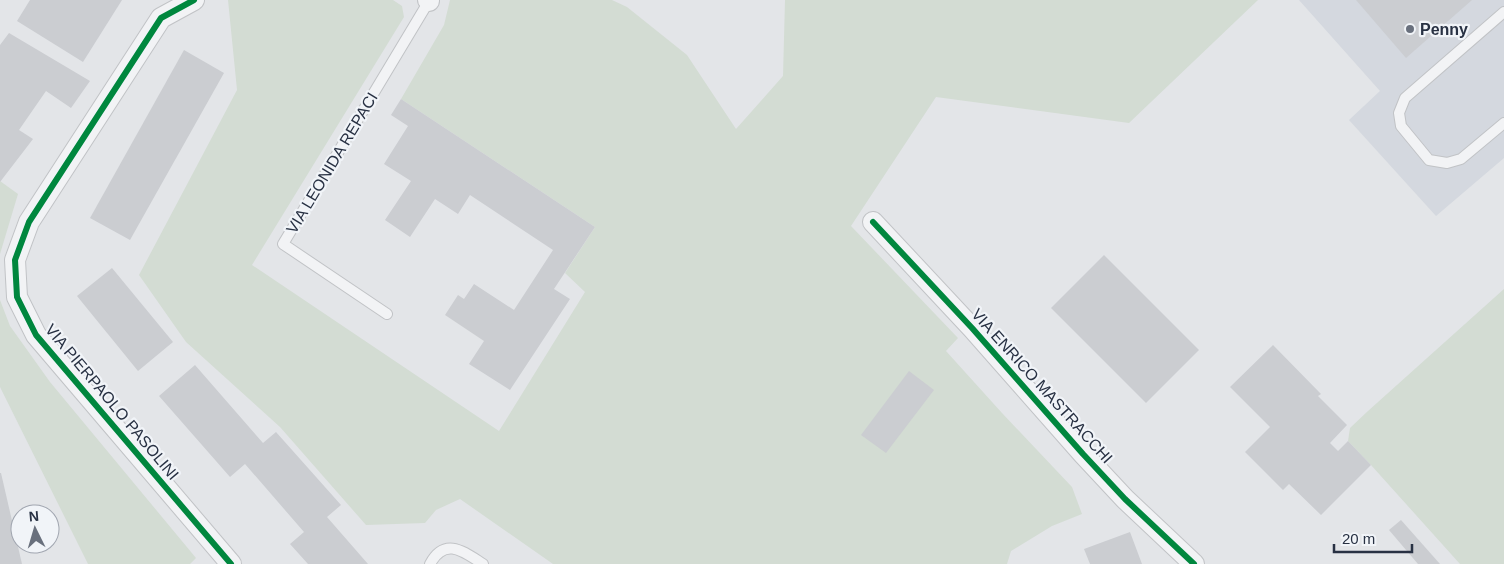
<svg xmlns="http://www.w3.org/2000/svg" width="1504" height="564" font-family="Helvetica,sans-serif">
	<rect width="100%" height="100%" fill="#e3e5e8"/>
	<!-- built -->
	<polygon fill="#d4d8df" points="1299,0 1504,0 1504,158 1436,216 1349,120 1380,91"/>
	<!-- green -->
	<g fill="#d3dcd3">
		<polygon points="228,0 393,0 402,6 404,17 252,265 499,431 585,292 565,273 595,227 401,99 444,25 450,0 612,0 627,7 687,55 736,129 783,76 785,0 1258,0 1129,123 936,97 851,226 958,338 946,351 1002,413 1072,487 1082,514 1052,526 1011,551 1007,564 553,564 460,499 436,510 425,523 366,525 280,427 186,342 139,275 237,90"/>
		<polygon points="0,181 18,194 0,254"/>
		<polygon points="1504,289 1504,564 1460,564 1371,465 1348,441 1350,428 1368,411"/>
		<polygon points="0,300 10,326 50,382 196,558 190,564 88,564 0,387"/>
	</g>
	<!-- building -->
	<g fill="#cbcdd1">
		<polygon points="30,0 122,0 83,62 17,21"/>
		<polygon points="1356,0 1472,0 1406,58"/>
		<polygon points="9,33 90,81 71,108 46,91 19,130 33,139 0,182 0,45"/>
		<polygon points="184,50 224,73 130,240 90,218"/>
		<polygon points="401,99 595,227 554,289 570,299 510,390 469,364 484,341 445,315 458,295 464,299 474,284 514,310 553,250 470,195 458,214 435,199 410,237 385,220 411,181 384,164 408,126 391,115"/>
		<polygon points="1104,255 1199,350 1146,403 1051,308"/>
		<polygon points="112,268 173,342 138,371 77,296"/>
		<polygon points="1273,345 1321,394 1318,396 1347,425 1330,443 1338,451 1348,441 1371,465 1321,515 1289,484 1283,490 1245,452 1270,427 1230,387"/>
		<polygon points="195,365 263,443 276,432 341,505 327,517 368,564 308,564 290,544 304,532 245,464 230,477 159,396"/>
		<polygon points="909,371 934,390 886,453 861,435"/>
		<polygon points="0,473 1,473 22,564 0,564"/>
		<polygon points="1401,520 1440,564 1418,564 1389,530"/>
		<polygon points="1130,532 1142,564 1090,564 1084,549"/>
	</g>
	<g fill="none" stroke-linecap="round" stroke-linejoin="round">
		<defs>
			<g id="service">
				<polyline points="1504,12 1405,98 1399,113 1401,126 1429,160 1447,163 1461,159 1504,123"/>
				<polyline points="387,314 283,244 429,1"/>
				<path d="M430,564C445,536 464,552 483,564"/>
			</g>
			<g id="minor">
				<polyline points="194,0 161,18 29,222 15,260 17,297 36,335 231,564"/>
				<polyline points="428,0 429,1"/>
				<polyline points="873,222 972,328 1083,454 1125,499 1194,564"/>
			</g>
		</defs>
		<!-- service casing -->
		<use href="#service" stroke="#c1c3c6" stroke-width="12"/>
		<!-- minor casing -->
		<use href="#minor" stroke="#c1c3c6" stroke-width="22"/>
		<!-- service -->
		<use href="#service" stroke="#f2f3f5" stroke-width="10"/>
		<!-- minor -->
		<use href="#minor" stroke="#f2f3f5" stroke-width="20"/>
		<defs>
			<g id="cycleway">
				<polyline points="194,0 161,18 29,222 15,260 17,297 36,335 231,564"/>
				<polyline points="873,222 972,328 1083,454 1125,499 1194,564"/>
			</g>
		</defs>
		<!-- cycleway casing -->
		<use href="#cycleway" stroke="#f1f4f8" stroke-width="9"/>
		<!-- cycleway -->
		<use href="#cycleway" stroke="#00873e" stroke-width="6"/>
	</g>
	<!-- markers -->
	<circle fill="#69707d" stroke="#f1f4f8" stroke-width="2" cx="1410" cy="29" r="5"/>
	<g text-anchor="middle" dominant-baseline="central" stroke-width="4.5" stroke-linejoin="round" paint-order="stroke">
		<!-- poi labels -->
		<g font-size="16" font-weight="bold" fill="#283143" stroke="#f1f4f8" text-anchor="start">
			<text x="1420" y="29">Penny</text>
		</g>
		<!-- street labels -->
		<g font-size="16" fill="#283143" stroke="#f1f4f8">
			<text transform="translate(332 163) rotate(-59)">VIA LEONIDA REPACI</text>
			<text transform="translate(1042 386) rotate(48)">VIA ENRICO MASTRACCHI</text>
			<text transform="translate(112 402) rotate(50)">VIA PIERPAOLO PASOLINI</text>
		</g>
	</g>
	<!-- north arrow -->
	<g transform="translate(35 529) rotate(355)"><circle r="24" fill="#f1f4f8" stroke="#a1a6b0"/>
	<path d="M0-4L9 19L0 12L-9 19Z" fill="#69707d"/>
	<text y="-8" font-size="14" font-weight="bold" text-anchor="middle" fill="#283143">N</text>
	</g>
	<!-- scale -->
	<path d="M1334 544v8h78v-8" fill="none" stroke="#283143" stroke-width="2.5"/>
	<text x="1342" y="544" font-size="15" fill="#283143" stroke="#f1f4f8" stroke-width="4" paint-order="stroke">20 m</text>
</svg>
